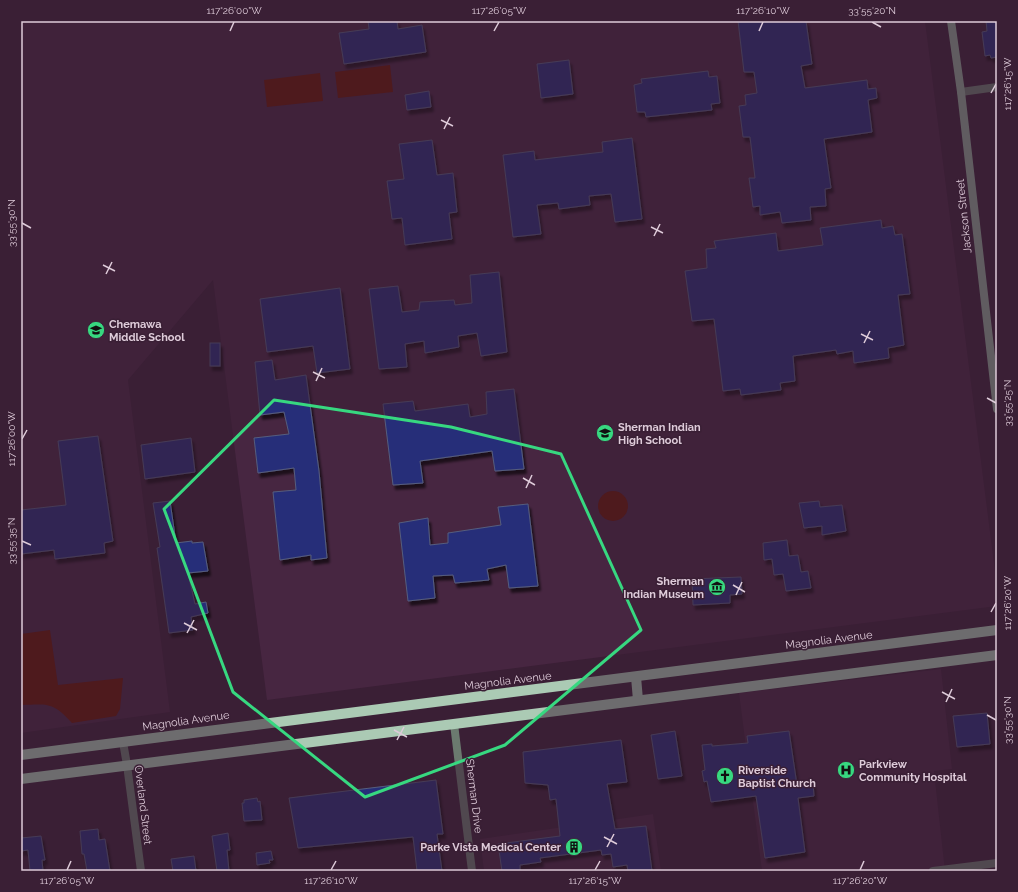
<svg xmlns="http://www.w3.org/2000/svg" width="1018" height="892" font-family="Raleway,sans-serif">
	<defs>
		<filter id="shadow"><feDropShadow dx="2.5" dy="4.5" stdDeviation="1" flood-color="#0009"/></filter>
	</defs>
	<rect width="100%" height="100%" fill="#3a1f35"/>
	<!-- built -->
	<g fill="#472641">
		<polygon points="21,21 925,21 997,587 997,606 267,700 213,280 128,380 170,712 21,733"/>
		<polygon points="941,669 952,769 934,771 945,871 762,871 739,693"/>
		<polygon points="653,814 661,871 484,871 480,839"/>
	</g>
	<!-- green -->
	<g fill="#661402">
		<polygon points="390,65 393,92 338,98 335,72"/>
		<polygon points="320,73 323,101 267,107 264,80"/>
		<circle cx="613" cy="506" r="15"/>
		<path d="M50,630L58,685L123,678L120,709L116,716L72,723C53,702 49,704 21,705V634Z"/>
	</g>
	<!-- building -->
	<g fill="#282f79" stroke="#555d7e" filter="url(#shadow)">
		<polygon points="368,21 397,21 398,29 422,25 426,52 344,64 339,33 369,29"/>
		<polygon points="738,21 806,21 812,64 801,66 805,88 867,80 868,89 876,88 877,98 868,100 872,132 824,139 831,188 825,189 826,206 810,207 811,220 782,223 780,212 760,215 760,206 753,207 749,178 755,178 750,137 743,137 739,106 746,105 745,95 757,93 754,72 744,72"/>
		<polygon points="986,21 997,21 997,57 991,58 990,55 985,56 982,32 987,31"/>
		<polygon points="569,60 573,94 541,98 537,64"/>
		<polygon points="708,71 709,77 717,76 720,103 711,104 712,110 646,117 645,112 637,112 634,85 642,83 641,79"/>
		<polygon points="429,91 431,107 407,110 405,95"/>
		<polygon points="632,138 642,219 615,222 611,194 589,196 590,205 559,209 558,203 537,205 541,234 513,237 503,155 534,151 535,160 603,152 602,142"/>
		<polygon points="432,140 437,175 453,173 457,212 449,213 452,239 405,245 402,218 392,219 387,181 404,179 399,144"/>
		<polygon points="881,220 882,228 893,226 895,235 902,234 910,294 898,295 904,345 888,348 889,358 854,363 853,351 837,354 836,350 793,356 795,381 780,383 781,390 741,395 740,389 723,391 714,319 692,321 685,271 707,268 706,249 716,248 714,241 776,233 778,251 823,245 820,228"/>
		<polygon points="499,272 507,352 481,356 477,333 458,336 459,347 425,353 424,341 405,344 407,367 379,369 369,289 398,286 402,312 419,310 420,302 454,300 455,305 472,303 470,275"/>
		<polygon points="340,288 350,369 317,373 313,346 267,352 260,299"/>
		<rect x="210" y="343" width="10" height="23"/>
		<polygon points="272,360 275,380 306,375 319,471 327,558 311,560 311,555 280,560 273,492 296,490 294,468 258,473 254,438 289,434 284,412 260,415 255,362"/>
		<polygon points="514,389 524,469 495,471 492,451 420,461 423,483 393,485 383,404 413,401 415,411 468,404 470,417 487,414 486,392"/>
		<polygon points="98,436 113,541 104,543 105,553 55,559 54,550 21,554 21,510 66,505 58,441"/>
		<polygon points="191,438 195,472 145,479 141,445"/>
		<polygon points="170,501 176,543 192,541 192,543 203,542 208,571 188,573 195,604 206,602 208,613 191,617 193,630 169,633 157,548 160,547 153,503"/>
		<polygon points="819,501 820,507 842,505 846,531 822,535 822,526 804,528 799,503"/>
		<polygon points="528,504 538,586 509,588 506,565 487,569 489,580 455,583 453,575 433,576 435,598 408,601 399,523 428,518 430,545 448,543 448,533 501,525 498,507"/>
		<polygon points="787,540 789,556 798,555 801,572 808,571 811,588 786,591 783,574 774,575 772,559 764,560 763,543"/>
		<polygon points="741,577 742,594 730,595 730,603 693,605 692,579"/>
		<polygon points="987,713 990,744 957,747 953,716"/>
		<polygon points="675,731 682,776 658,779 651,735"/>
		<polygon points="789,731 797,785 813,783 814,796 798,798 805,852 765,858 756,796 711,802 707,781 704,782 702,771 705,770 702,745 712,744 712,746 748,743 747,736"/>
		<polygon points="621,740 627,782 607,784 615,829 646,826 652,871 628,871 627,865 613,867 611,854 602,855 601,850 540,858 541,862 520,865 520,871 502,871 498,844 560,836 556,799 550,800 548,785 525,783 523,752"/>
		<polygon points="436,780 443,834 437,834 442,871 417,871 413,837 298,848 289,798"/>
		<polygon points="257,798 258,802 260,801 262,820 244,821 242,803 244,803 244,800"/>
		<polygon points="98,829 99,840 105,839 110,871 87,871 84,854 82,854 80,831"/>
		<polygon points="228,833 230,850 227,850 229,871 217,871 212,836"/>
		<polygon points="41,836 45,860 42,860 43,871 30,871 28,850 21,851 21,838"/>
		<polygon points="271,851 273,860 269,860 270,863 257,865 256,853"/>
		<polygon points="194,856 196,871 173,871 171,859"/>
	</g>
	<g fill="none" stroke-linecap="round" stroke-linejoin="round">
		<!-- street -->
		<g stroke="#6b7a6f" stroke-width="8">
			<polyline points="961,92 997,87"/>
			<polyline points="454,724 472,871"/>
			<polyline points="123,742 127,765 141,871"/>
			<polyline points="933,871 997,863"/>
		</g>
		<!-- secondary -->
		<polyline stroke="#8fa796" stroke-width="8" points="951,21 961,92 997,409"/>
		<!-- primary -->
		<g stroke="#abcab4" stroke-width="10">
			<polyline points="636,677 638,700"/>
			<path d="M21,755C346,712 672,673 997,630"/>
			<polyline points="21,779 997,655"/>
		</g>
	</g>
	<!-- marked area -->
	<path d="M0 0H1018V892H0ZM274,400L451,427L561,454L641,630L505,745L365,797L233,692L164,509Z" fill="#3a1f35" fill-opacity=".55" fill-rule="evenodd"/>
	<path fill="none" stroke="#37d880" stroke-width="3" stroke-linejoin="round" d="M274,400L451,427L561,454L641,630L505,745L365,797L233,692L164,509Z"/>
	<!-- ticks -->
	<path fill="none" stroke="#decbd9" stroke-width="1.5" d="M872,22L881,27M230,31L234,22M494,31L499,22M759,31L763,22M991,93L996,84M441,120L453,126M444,129L450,117M22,223L31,228M651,227L663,233M654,236L660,224M103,265L115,271M106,274L112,262M861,334L873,340M864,343L870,331M313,372L325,378M316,381L322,368M987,398L996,403M22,439L27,430M523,478L535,485M526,488L532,475M22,541L31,545M733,585L745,592M736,595L742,582M991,612L996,603M184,623L197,630M187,633L194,620M942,692L955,699M946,702L952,689M987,715L996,720M394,730L407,737M397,740L404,727M604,837L617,844M607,847L614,834M67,870L71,861M331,870L336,861M595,870L600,861M860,870L864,861"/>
	<!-- icons -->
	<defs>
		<symbol id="school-disc" viewBox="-11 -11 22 22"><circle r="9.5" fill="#37d880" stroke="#3a1f35"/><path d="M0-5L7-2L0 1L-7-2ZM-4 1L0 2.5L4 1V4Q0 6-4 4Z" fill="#111"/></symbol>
		<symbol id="museum-disc" viewBox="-11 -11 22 22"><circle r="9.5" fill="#37d880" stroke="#3a1f35"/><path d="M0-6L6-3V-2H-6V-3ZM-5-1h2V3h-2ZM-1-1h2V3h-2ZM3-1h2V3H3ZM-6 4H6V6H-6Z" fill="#111"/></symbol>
		<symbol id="hospital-disc" viewBox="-11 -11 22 22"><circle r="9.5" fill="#37d880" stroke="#3a1f35"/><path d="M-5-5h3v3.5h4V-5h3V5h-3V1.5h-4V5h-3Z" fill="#111"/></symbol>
		<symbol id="church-disc" viewBox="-11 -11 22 22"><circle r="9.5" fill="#37d880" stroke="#3a1f35"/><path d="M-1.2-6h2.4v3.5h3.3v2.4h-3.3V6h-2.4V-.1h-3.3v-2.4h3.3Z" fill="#111"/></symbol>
		<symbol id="building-disc" viewBox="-11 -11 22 22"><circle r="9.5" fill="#37d880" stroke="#3a1f35"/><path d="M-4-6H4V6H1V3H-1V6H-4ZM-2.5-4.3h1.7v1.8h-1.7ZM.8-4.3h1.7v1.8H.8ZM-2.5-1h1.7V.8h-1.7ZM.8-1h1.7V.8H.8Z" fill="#111"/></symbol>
	</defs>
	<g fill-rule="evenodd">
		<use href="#school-disc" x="86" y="320" width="20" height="20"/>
		<use href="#school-disc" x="595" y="423" width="20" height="20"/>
		<use href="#museum-disc" x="707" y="577" width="20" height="20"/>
		<use href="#hospital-disc" x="836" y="760" width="20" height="20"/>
		<use href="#church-disc" x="715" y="766" width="20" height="20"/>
		<use href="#building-disc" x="564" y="837" width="20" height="20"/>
	</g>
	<g text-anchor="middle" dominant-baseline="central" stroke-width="3" stroke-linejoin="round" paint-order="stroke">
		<!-- street labels -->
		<g font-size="11" fill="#decbd9" stroke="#3a1f35">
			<text transform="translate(964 216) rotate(-96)">Jackson Street</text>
			<text transform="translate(829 640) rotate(-7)">Magnolia Avenue</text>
			<text transform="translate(508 681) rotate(-7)">Magnolia Avenue</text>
			<text transform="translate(186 721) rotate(-8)">Magnolia Avenue</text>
			<text transform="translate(474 796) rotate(83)">Sherman Drive</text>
			<text transform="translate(143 805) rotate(83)">Overland Street</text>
		</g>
		<!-- poi labels -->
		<g font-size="11" font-weight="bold" fill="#decbd9" stroke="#3a1f35" text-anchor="start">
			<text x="109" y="324">Chemawa<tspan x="109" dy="13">Middle School</tspan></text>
			<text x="618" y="427">Sherman Indian<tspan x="618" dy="13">High School</tspan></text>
			<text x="704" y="581" text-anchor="end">Sherman<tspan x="704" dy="13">Indian Museum</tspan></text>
			<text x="859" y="764">Parkview<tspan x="859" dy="13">Community Hospital</tspan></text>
			<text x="738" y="770">Riverside<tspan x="738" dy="13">Baptist Church</tspan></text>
			<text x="561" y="847" text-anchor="end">Parke Vista Medical Center</text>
		</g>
	</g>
	<!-- border -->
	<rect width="1018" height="892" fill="none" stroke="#3a1f35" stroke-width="44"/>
	<rect x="22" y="22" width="974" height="848" fill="none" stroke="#decbd9" stroke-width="1.5"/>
	<g font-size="10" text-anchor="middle" fill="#decbd9">
		<text x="234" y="14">117°26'00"W</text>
		<text x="499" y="14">117°26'05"W</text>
		<text x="763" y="14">117°26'10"W</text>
		<text x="872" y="14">33°55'20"N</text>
		<text transform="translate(1007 84) rotate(-90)" y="4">117°26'15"W</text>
		<text transform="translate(11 223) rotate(-90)" y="4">33°55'30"N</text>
		<text transform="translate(1007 403) rotate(-90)" y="4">33°55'25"N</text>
		<text transform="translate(11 439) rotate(-90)" y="4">117°26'00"W</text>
		<text transform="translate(11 541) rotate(-90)" y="4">33°55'35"N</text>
		<text transform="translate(1007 603) rotate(-90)" y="4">117°26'20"W</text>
		<text transform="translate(1007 720) rotate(-90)" y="4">33°55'30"N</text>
		<text x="67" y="884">117°26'05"W</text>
		<text x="331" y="884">117°26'10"W</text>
		<text x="595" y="884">117°26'15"W</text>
		<text x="860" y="884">117°26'20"W</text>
	</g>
</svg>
